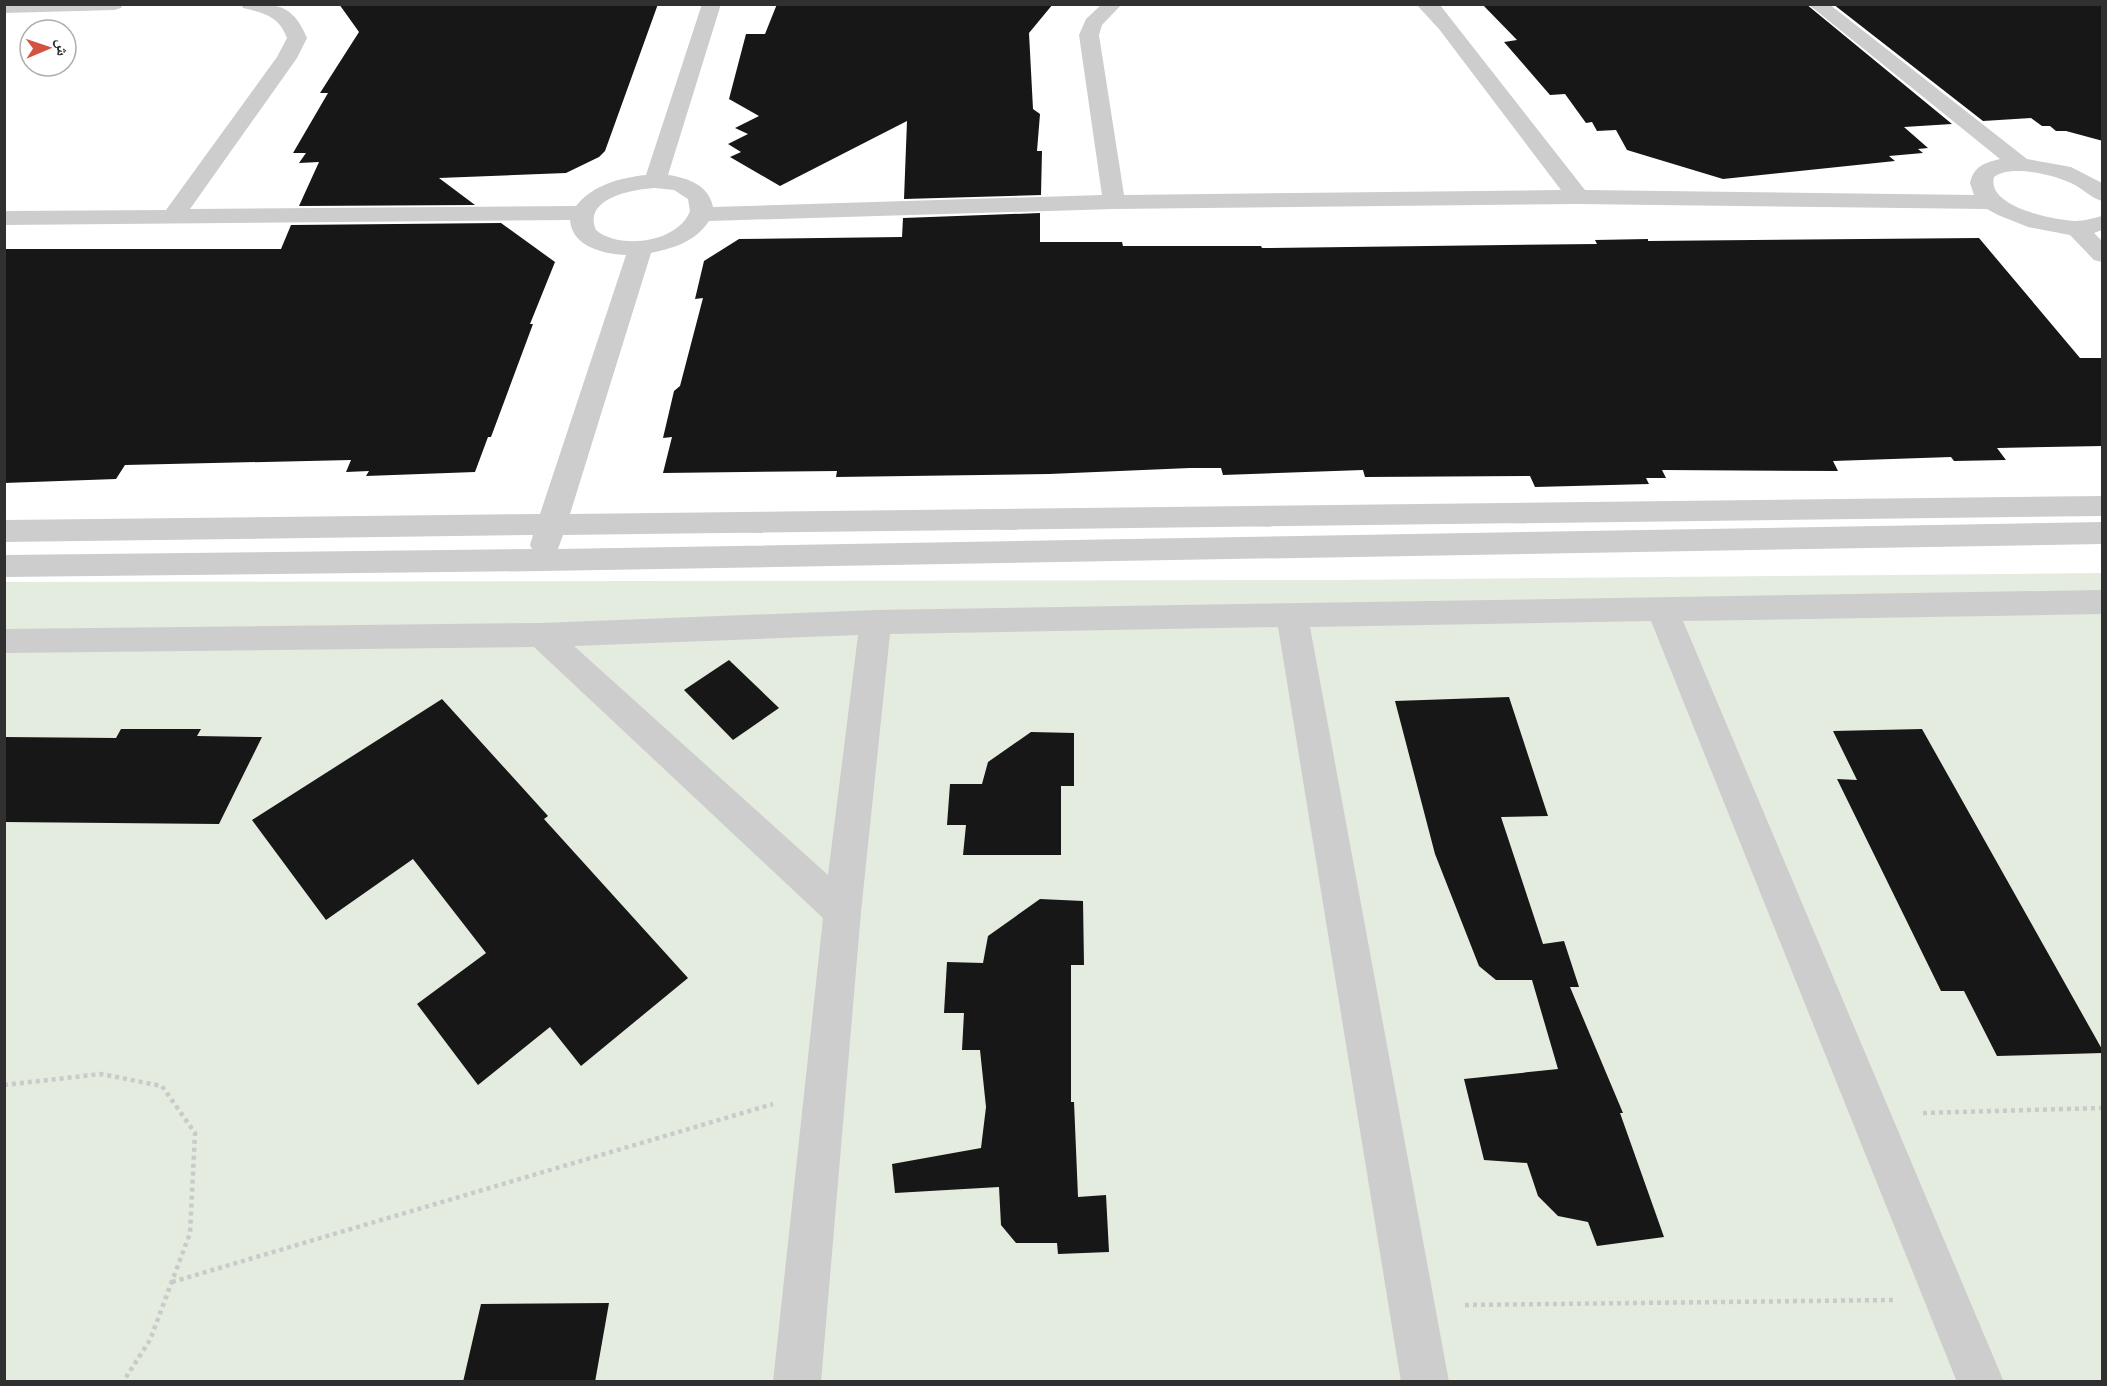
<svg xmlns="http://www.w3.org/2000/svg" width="2107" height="1386" font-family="'Alegreya Sans','Noto Naskh Arabic',sans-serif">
	<rect width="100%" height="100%" fill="#fff"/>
	<!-- green -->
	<polygon fill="#e4ebdf" points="2102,573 2102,1381 5,1381 4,582 1343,580"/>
	<!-- building -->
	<g fill="#171717">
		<polygon points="339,4 658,4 605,151 599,157 566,173 439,178 475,205 299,206 319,162 299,163 306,153 293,153 328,93 320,93 359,32"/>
		<polygon points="777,4 1053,4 1029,33 1033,109 1040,114 1037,151 1042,151 1041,195 904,199 907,121 780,186 730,157 741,152 728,144 748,134 735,128 759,116 729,99 746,34 765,34"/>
		<polygon points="1482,4 1806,4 1952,124 1904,127 1928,148 1918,149 1923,153 1889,156 1895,161 1723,179 1627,150 1616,130 1597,131 1592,122 1586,123 1565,94 1550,95 1504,42 1517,40"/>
		<polygon points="1833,4 2103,4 2103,141 2066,131 2056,131 2050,126 2042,126 2031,118 1983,121"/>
		<polygon points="1040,213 1040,242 1122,242 1123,246 1261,246 1262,248 1597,244 1595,240 1648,239 1648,241 1979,238 2080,358 2103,358 2103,446 1997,448 2006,460 1954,461 1951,457 1833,461 1838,471 1662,470 1666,478 1646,478 1649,484 1535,487 1530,476 1365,477 1363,470 1223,475 1221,468 1190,468 1049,474 836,477 837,471 663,473 672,437 663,438 674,391 680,386 703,298 695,299 704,261 739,239 902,237 903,218"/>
		<polygon points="501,223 555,262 530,324 533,324 491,437 488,437 475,472 366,476 369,471 346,472 351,460 125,465 116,479 4,483 4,249 281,249 291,225"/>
		<polygon points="729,660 779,708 733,740 684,690"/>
		<polygon points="1509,697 1548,816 1501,817 1543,944 1564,941 1579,987 1570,987 1623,1113 1620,1113 1664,1237 1597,1246 1588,1222 1558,1216 1538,1196 1527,1163 1484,1160 1464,1079 1558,1069 1532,980 1496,980 1479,966 1435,854 1395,701"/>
		<polygon points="442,699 548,816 544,819 688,978 581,1066 550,1027 478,1085 417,1004 486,953 413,859 326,920 252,820"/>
		<polygon points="121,729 201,729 197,736 262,737 219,824 4,822 4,737 116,738"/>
		<polygon points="1922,729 2103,1051 2103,1053 1997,1056 1964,991 1941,991 1837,779 1857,780 1833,731"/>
		<polygon points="1031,732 1074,733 1074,786 1061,786 1061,855 963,855 966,825 947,825 950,784 982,784 988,762"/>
		<polygon points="1040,899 1083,901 1084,965 1071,965 1071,1102 1074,1102 1078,1197 1106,1195 1109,1252 1058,1254 1057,1243 1016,1243 1001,1225 999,1187 895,1193 892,1164 981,1148 986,1107 980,1050 962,1050 964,1013 944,1013 947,962 983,963 988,936"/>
		<polygon points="609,1303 595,1382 463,1382 481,1304"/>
	</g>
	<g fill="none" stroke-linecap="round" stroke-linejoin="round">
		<!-- path -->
		<g stroke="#cacaca" stroke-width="4.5" stroke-dasharray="4 4" stroke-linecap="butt">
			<polyline points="4,1085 101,1074 162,1086 195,1133 190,1233 150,1340 123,1382"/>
			<polyline points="1923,1113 2102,1108"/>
			<polyline points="172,1282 773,1104"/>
			<polyline points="1465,1305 1893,1300"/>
		</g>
		<!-- minor -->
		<g fill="#cdcdcd" fill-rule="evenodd">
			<polygon points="4,4 123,4 121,8 114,10 4,13"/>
			<path d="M241,4C275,4 292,2 307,38L297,58L190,209L576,206C593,185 619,178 646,175L702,4H721L668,175C688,178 709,185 713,207L1102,195L1079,35L1086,19L1102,4H1122L1102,25L1099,35L1124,195L1561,190L1439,29L1416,4L1440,5L1585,190L1974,195L1970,183C1974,166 1984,163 2000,159L1808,4H1829L2027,159L2071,167L2102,183V201C2091,198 2083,189 2073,184C2055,175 2011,164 1994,177C1986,207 2054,220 2075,221C2085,221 2093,218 2102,216V230L2094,233L2102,241V262L2094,260L2070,235L2028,227L1998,215L1987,209L1578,204L1114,209L709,221C695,242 674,248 651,253L570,514L2102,496V516L563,535L558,549L2102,522V544L542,571L4,577V555L532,549L530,545L533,535L4,542V520L540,514L626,255C604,254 572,247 570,220L4,225V211L166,210L277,57L287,38C279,16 264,13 243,8ZM655,188L674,190L688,199L690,211C678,243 619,250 596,230C582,198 634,189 655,188Z"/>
			<path d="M2102,590V614L1683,621L2004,1382H1957L1651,621L1310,627L1449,1382H1401L1278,627L890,634L861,912L821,1382H773L823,918L534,647L4,653V629L541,623L875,610ZM858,635L828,875L574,646Z"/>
		</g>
	</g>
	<!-- border -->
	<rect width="2107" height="1386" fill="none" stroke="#303030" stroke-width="12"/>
	<!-- north arrow -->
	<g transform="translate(48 48) rotate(88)"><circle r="28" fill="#ffffff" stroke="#acacac" stroke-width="1.5"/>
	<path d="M0-4.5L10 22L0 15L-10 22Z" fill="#d55243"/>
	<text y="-9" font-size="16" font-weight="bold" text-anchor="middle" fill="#303030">ش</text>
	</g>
</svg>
